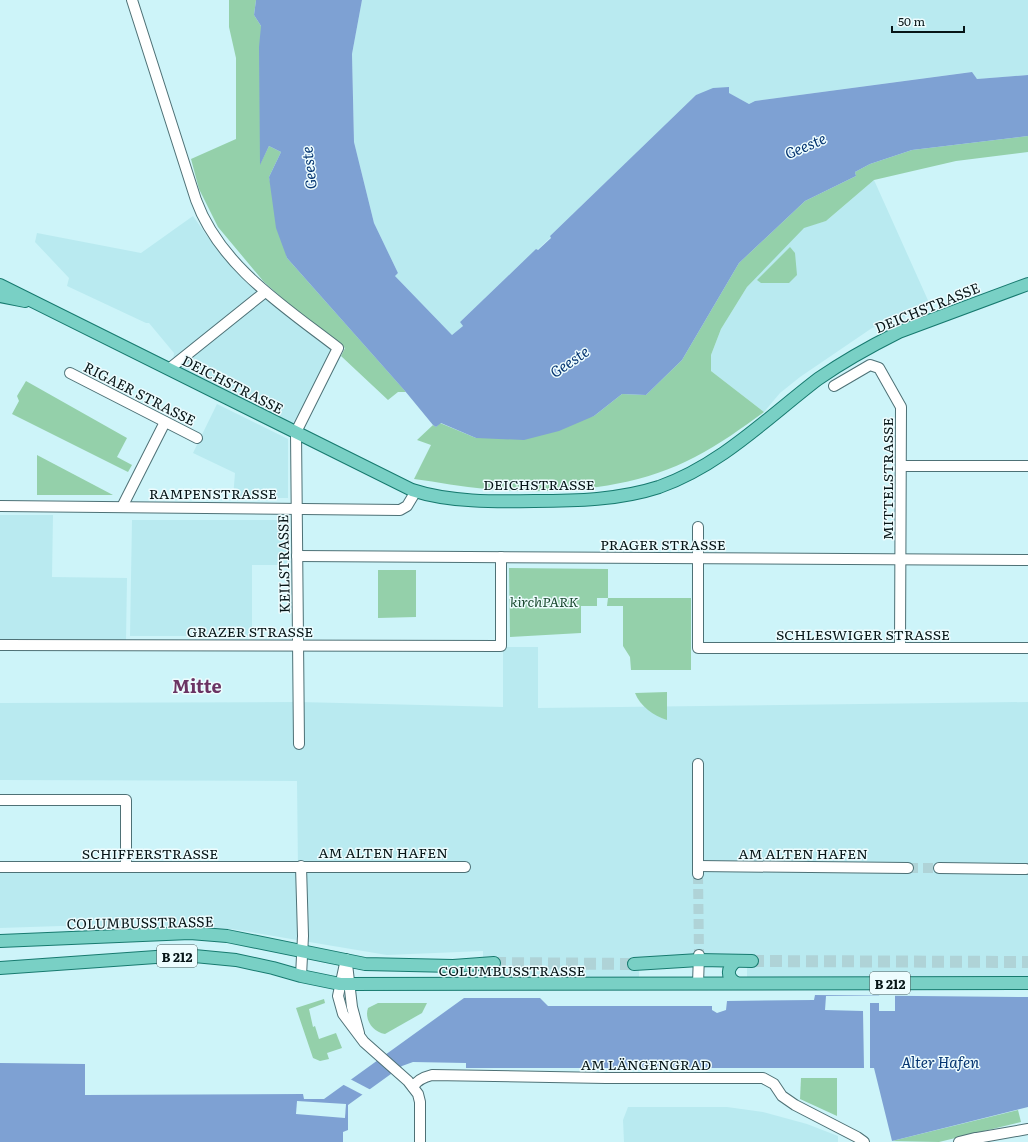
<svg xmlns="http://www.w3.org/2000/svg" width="1028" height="1142" font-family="Literata,serif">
	<rect width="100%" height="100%" fill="#cdf4f9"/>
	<!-- built -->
	<g fill="#b9eaf0">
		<polygon points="362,0 1028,0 1028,75 977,79 971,72 755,101 749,104 728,93 729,88 696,95 550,236 551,237 537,250 536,249 460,322 463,326 452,335 395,276 398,273 374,223 354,142 352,54"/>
		<polygon points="874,180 931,307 872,328 800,377 780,393 764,412 711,371 711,355 721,329 747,287 804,227 826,221"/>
		<polygon points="193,216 207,236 247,283 341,356 303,430 172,367 174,353 149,323 146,323 67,286 69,278 35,242 37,233 141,253"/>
		<polygon points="217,404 288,439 288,498 233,498 235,473 193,453"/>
		<polygon points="0,515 53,515 52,577 127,578 126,641 0,640"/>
		<polygon points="132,520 288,520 288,565 252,565 252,636 130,636"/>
		<polygon points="503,647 538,647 538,708 1028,702 1028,982 747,982 747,960 639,959 639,981 483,979 483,951 387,955 232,929 61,926 0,928 0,873 298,871 297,781 0,780 0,703 299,702 503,707"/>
		<polygon points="628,1107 727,1107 763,1112 807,1124 838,1136 838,1142 624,1142 623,1120"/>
	</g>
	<!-- green -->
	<g fill="#94d0aa">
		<polygon points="229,0 256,0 254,15 261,26 260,164 269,146 281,152 269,177 287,258 406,392 398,392 388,400 341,356 345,348 290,305 264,282 218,227 199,189 191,159 236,139 236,58 229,27"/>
		<path d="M1028,136V152L956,161L874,180L826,221L804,228L747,287L721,329L711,355V371L764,412C742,428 720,444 695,457C633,490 555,495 486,489C462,487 438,482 414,479L431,445L417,440L433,425L436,427L440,423L476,438L594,416L622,394L646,395L682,360L739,263L805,201L856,176L855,172L870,164L912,150Z"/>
		<polygon points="790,247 795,253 797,275 789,283 761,283 757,280"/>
		<polygon points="26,381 127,438 117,457 132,465 128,472 12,414 19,401 17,396"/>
		<polygon points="37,455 113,495 37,495"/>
		<polygon points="509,568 608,569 608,598 691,598 691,670 631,670 630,657 623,646 623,606 607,606 608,598 597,598 597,606 581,606 581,633 510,637"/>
		<polygon points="378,570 416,570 416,617 378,618"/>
		<path d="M667,692V720C654,716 640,706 635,693Z"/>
		<polygon points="324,999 325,1003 309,1009 313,1027 315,1026 319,1039 336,1033 342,1048 327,1053 329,1059 320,1061 313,1058 296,1008"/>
		<path d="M378,1003H427L422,1013L385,1034C373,1032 364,1020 368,1008Z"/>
		<polygon points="801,1078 837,1078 837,1116 800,1099"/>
		<polygon points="1018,1110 1021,1122 939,1142 892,1141"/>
	</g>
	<!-- water -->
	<g fill="#7ea1d3">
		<polygon points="256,0 362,0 352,54 354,142 374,223 398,273 395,276 452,335 463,326 460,322 536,249 538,250 551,238 550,236 696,95 713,88 729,87 729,93 749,104 755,101 972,72 977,79 1028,75 1028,136 912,150 870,164 855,172 856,176 805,201 739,263 682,360 646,395 622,394 594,416 559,431 524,440 476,438 441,423 436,427 433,425 405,391 287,258 276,228 269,177 281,152 269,146 260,165 259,47 261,26 254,15"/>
		<polygon points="815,995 1028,997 1028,1107 892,1141 874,1068 466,1068 466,1063 413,1062 402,1066 348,1105 348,1130 343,1132 343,1142 0,1142 0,1063 85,1064 85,1095 303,1094 304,1099 324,1099 464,998 540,998 548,1006 712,1006 712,1010 717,1013 726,1010 727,1001 814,1000"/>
	</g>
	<!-- pier -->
	<g fill="#cdf4f9">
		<polygon points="880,993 895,993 895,1011 879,1011 879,1003 870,1003 870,1068 864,1068 863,1011 825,1010 826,996 879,996"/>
		<polygon points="350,1079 371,1090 369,1093 365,1096 342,1084"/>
		<polygon points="297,1101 346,1104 345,1118 296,1114"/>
	</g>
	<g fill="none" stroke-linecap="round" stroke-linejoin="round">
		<!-- minor-tunnel -->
		<g stroke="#afd3d7" stroke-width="10" stroke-dasharray="10 5" stroke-linecap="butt">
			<polyline points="908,868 939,868"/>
			<polyline points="698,874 699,955"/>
		</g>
		<!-- major-tunnel -->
		<g stroke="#afd3d7" stroke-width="12" stroke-dasharray="12 6" stroke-linecap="butt">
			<polyline points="752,961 1028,962"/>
			<polyline points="494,963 634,964"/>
		</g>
		<defs>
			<g id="minor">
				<path d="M132,0L196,200C220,266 285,307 338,348L296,432L299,744"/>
				<polyline points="169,369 265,292"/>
				<polyline points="70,373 197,438"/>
				<polyline points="834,386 870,365 879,368 901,407 900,647"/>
				<polyline points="901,466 1028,466"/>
				<polyline points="0,506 400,510 407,506 416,491"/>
				<polyline points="122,507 165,422"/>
				<polyline points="698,527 698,648 1028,648"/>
				<polyline points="297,556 1028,560"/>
				<polyline points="0,645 501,646 501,557"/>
				<polyline points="0,800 126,800 126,866"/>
				<polyline points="301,866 303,936 301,976"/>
				<polyline points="698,866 908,868"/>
				<polyline points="0,867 465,867"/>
				<polyline points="939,868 1026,869"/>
				<polyline points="698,874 698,764"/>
				<polyline points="346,959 338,996 343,1014 364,1042 408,1081 418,1094 420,1102 420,1142"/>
				<polyline points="347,964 352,1007 359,1033"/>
				<polyline points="698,983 699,955"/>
				<path d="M413,1087C417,1080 424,1077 432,1075L606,1078H763L774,1084L782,1096L795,1105L857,1137L864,1142"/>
				<polyline points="959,1142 975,1138"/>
				<polyline points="970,1142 977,1138 1028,1129"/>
			</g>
			<g id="major">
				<path d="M0,285L412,490C448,502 495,502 534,501C576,501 619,500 659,487C721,465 767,418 818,379C844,361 871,346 899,332L1028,284"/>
				<polyline points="0,296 25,301"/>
				<polyline points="0,941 190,933 227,936 365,964 453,966 494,963"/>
				<polyline points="634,964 699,960 752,961"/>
				<polyline points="0,968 184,955 236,960 273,968 301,976 340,984 1028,983"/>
				<path d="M736,983C726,977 727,968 736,961"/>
			</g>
		</defs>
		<!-- minor casing -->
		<use href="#minor" stroke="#4e7176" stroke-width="12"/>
		<!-- major casing -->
		<use href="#major" stroke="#177a6f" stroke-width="14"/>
		<!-- minor -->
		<use href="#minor" stroke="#fff" stroke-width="10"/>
		<!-- major -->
		<use href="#major" stroke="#79d0c5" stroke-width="12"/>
	</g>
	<g text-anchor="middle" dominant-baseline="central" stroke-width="3" stroke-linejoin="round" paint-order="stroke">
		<!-- shield labels -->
		<g fill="#edfcfe" stroke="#4c5a5c" stroke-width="1">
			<rect x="157" y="945" width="40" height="22" rx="3"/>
			<rect x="870" y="972" width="40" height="22" rx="3"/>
		</g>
		<g font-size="13" font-weight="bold" fill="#071517">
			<text x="177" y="956">B 212</text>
			<text x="890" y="983">B 212</text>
		</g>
		<!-- street labels -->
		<g font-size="14" fill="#071517" stroke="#edfcfe">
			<text transform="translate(927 307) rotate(-22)">DEICHSTRASSE</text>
			<text transform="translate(233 384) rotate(27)">DEICHSTRASSE</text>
			<text transform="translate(140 393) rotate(27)">RIGAER STRASSE</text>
			<text transform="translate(887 479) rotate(-90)">MITTELSTRASSE</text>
			<text x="539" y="484">DEICHSTRASSE</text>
			<text x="213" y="493">RAMPENSTRASSE</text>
			<text x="663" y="544">PRAGER STRASSE</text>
			<text transform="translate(283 564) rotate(-91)">KEILSTRASSE</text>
			<text x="250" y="631">GRAZER STRASSE</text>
			<text x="863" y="634">SCHLESWIGER STRASSE</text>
			<text x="383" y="852">AM ALTEN HAFEN</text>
			<text x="150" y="853">SCHIFFERSTRASSE</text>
			<text x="803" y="853">AM ALTEN HAFEN</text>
			<text transform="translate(140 922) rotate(-1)">COLUMBUSSTRASSE</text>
			<text x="512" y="970">COLUMBUSSTRASSE</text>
			<text x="646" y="1064">AM LÄNGENGRAD</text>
		</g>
		<!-- park labels -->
		<g font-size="14" font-style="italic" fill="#1b4a30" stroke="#edfcfe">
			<text x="544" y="601">kirchPARK</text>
		</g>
		<!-- water labels -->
		<g font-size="15" font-style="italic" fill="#053571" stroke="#edfcfe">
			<text transform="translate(805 145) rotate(-23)">Geeste</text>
			<text transform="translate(308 168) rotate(-96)">Geeste</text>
			<text transform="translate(569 361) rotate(-34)">Geeste</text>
			<text x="940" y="1061">Alter Hafen</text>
		</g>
		<!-- district labels -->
		<g font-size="18" font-weight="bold" fill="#6a3463" stroke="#edfcfe">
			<text x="197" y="685">Mitte</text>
		</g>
	</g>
	<!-- scale -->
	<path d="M892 26v6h72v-6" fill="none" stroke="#071517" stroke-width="2"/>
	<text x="898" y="26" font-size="12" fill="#071517" stroke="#edfcfe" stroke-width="3" paint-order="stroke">50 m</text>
</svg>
